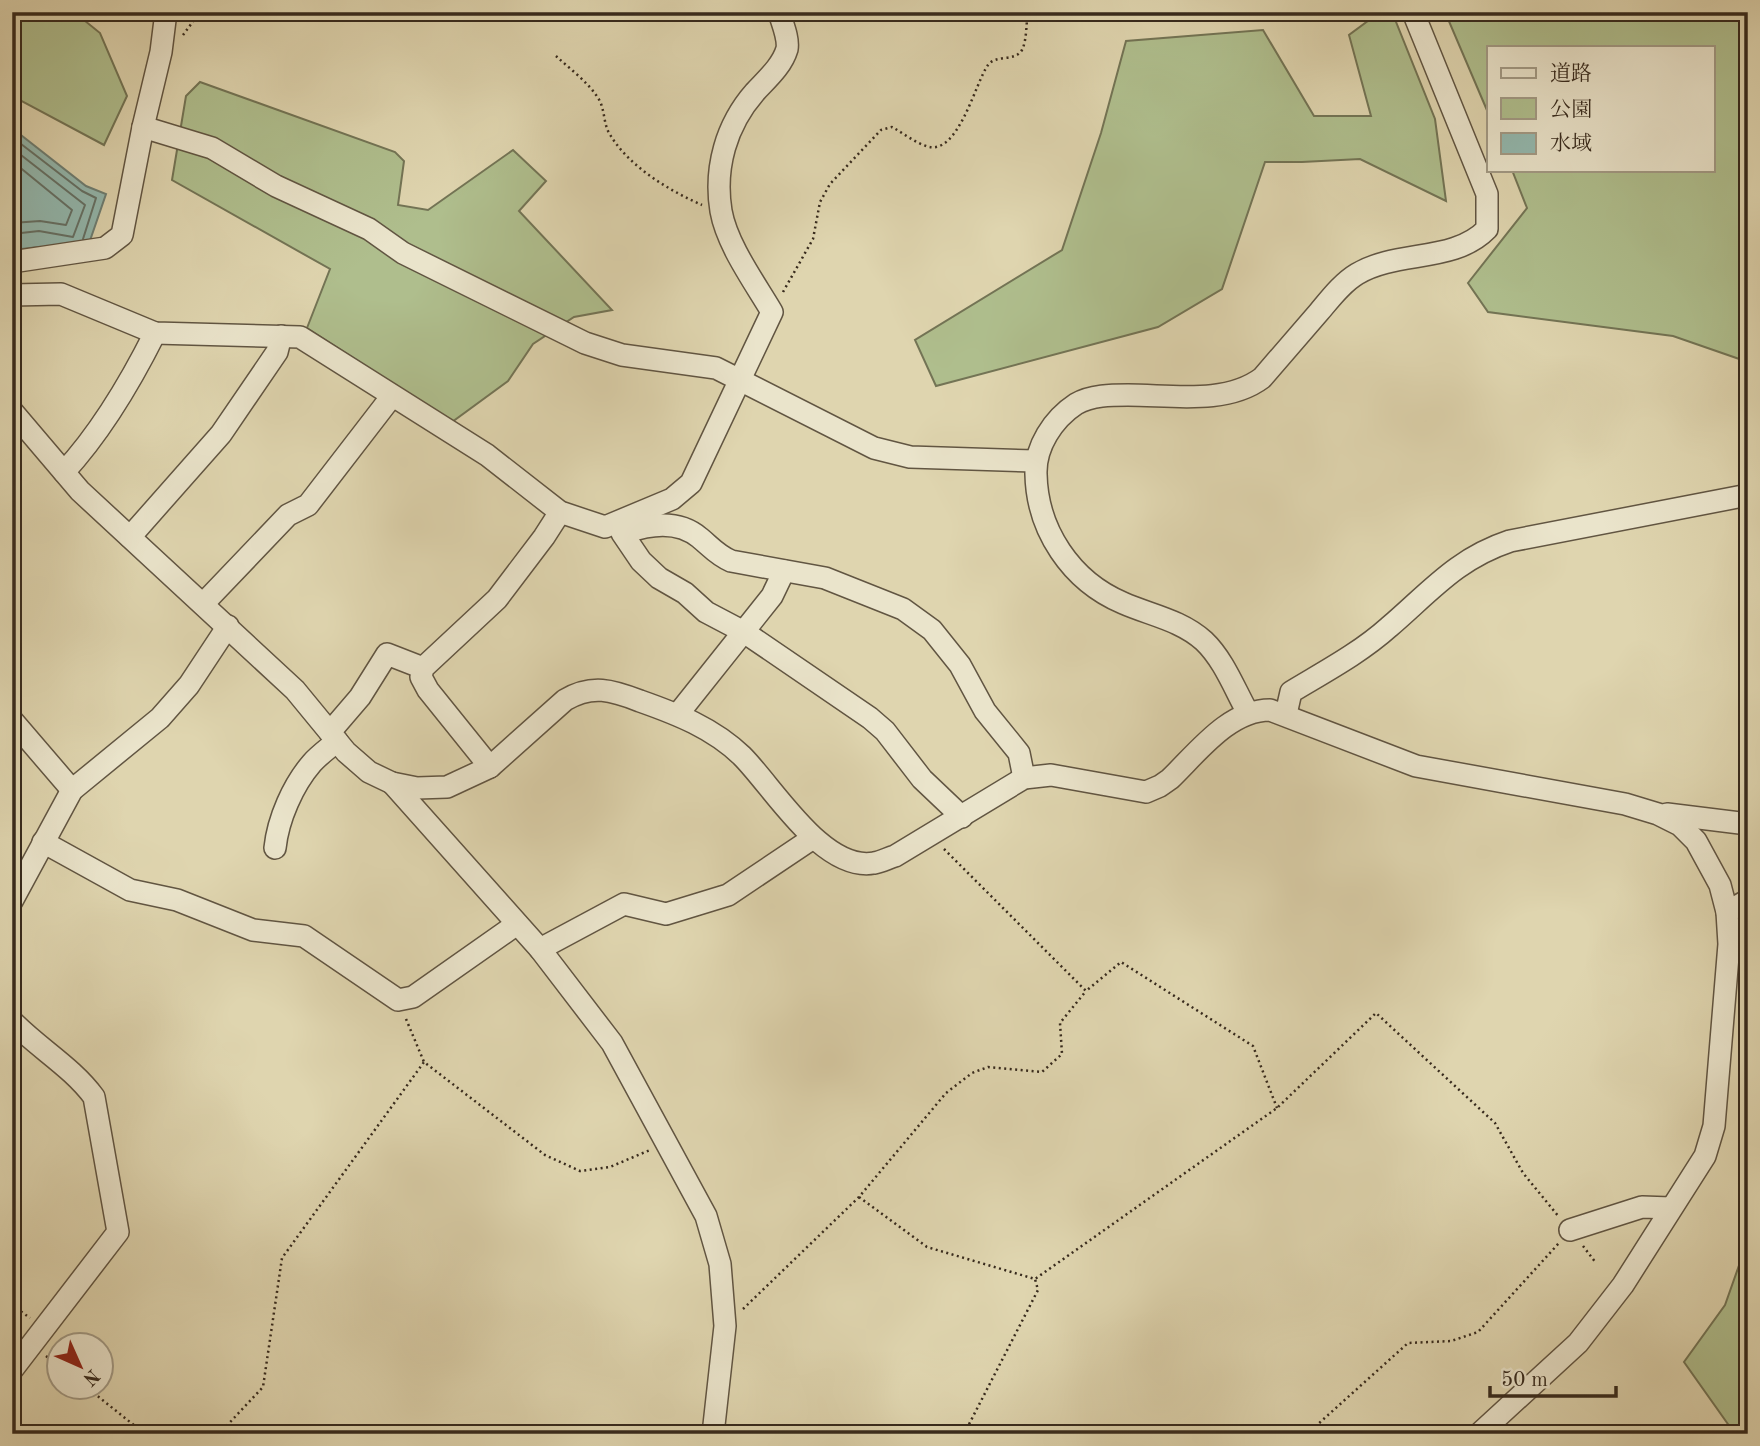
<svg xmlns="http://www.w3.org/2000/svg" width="1760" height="1446" font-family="'Old Standard TT','Noto Serif JP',serif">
	<rect width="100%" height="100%" fill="#dfd5af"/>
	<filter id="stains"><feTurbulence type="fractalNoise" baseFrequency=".00286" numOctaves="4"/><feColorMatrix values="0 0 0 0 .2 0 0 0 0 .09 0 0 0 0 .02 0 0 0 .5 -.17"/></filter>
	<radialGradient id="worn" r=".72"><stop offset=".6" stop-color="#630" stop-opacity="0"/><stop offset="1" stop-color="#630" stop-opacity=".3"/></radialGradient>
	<!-- green -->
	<g fill="#afbe8d" stroke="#737455" stroke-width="2">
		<polygon points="12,12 74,12 100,33 127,96 104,145 12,96"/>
		<polygon points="1380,12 1392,12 1435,119 1446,201 1360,159 1302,162 1265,162 1222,289 1158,327 936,386 915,340 1062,250 1101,133 1126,41 1263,30 1314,116 1371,116 1349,35"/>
		<polygon points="1445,12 1748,12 1748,362 1673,336 1488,312 1468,283 1527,208 1512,170 1713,170 1713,47 1489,47 1489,115"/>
		<polygon points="200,82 395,152 404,161 398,205 428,210 513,150 546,181 519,211 612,310 574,317 533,344 508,381 452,422 307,328 330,269 172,180 186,96"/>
		<polygon points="1748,1240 1748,1434 1735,1434 1684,1362 1725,1305"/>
	</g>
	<!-- water -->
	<polygon fill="#93b8ae" stroke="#6e7f74" stroke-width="2" points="12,128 86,186 106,194 85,255 39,247 12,250"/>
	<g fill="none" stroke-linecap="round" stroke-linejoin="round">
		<!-- shore -->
		<g stroke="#657166" stroke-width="2">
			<polyline points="12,137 82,191 96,198 83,239"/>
			<polyline points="12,148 85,205 73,237 39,231 12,234"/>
			<polyline points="12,161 72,210 66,225 40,221 12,223"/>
		</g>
		<defs>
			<g id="minor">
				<polyline points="143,127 212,148 276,186 369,229 403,253 585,343 622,355 716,368 874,448 910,457 1035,461"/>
				<polyline points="12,262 105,248 122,235 143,127 161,52 166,12"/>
				<path d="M12,295L61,294L155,333L300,337L487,455L560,512L605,527L672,499L691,483L772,312C755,283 727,245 721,211C714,168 726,125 755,92C767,79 782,66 787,49C789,38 782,23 779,12"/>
				<path d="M12,411L80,491L295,690L346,752L369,772L392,783L417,788L447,787L490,767L565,700C592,684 612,690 640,701C677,714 713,728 742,756C774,788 823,872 874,863C881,862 888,858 895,856L1024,778L1051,775L1146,792L1160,786L1170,779C1198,752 1229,710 1270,710L1416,766L1625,804L1658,814L1680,825L1696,841L1720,885L1727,912L1729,944L1714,1126L1705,1156L1623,1285L1578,1343L1479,1434"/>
				<path d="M64,472C101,432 131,381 155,333"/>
				<path d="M627,532C650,524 679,520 700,538C711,547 717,555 731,561L825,578L903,609L932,630L960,665L985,711L1019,753L1024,778"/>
				<polyline points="622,533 641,561 659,578 685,593 706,612 744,632 870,718 885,731 922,779 962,817"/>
				<polyline points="130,537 221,434 277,352 281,336"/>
				<polyline points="203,604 288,515 308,505 392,396"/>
				<path d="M1248,713C1235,690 1224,660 1204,641C1181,620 1150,615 1123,603C1071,581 1037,530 1036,474C1035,447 1053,419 1076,404C1091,395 1112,395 1128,395C1171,395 1226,405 1262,378C1281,356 1300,334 1319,312C1330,299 1342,283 1357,274C1397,250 1454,263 1487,229V194L1413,12"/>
				<polyline points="678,714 772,596 784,571"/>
				<path d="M1286,714L1291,692C1324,672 1360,653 1389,627C1430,592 1456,559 1510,541L1748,495"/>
				<polyline points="12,720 72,790"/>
				<polyline points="330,732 360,697 387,654 423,668"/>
				<polyline points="490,767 428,690 421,677 423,668 497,599 544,537 560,512"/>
				<polyline points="392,783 540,949 612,1043 706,1216 720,1264 725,1326 713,1434"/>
				<polyline points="1667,814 1748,824"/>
				<polyline points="43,842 130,890 177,900 253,930 304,936 398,1000 413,997 517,924"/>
				<path d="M275,848C278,819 293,785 312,763C319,755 329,748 337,741"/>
				<polyline points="12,901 72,790 160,718 189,685 228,626"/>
				<polyline points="1727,912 1748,900"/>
				<polyline points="540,949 624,904 666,914 728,895 813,838"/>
				<path d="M12,1021C38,1048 72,1067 94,1097L118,1232L12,1370"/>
				<polyline points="1570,1230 1642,1207 1671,1208"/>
			</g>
		</defs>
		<!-- minor casing -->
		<use href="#minor" stroke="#615542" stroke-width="24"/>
		<!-- path -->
		<g stroke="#372a1d" stroke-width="2.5" stroke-dasharray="2 3.5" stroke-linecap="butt">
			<polyline points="183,35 200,12"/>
			<path d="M556,56C570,69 588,82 598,98C605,108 603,122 609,133C628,166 668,190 702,205"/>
			<path d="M783,292L813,239L820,202L830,184L881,130L892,127C903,133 914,142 926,146C958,158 975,83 988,65C996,54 1015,62 1022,50C1027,40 1026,23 1028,12"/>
			<polyline points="944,849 1086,991 1121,962 1253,1046 1277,1108"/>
			<polyline points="406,1019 424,1062 545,1155 580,1171 610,1167 650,1150"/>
			<polyline points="859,1197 927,1247 1035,1279 1277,1108 1376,1013 1495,1123 1523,1173 1559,1217"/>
			<polyline points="1583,1246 1596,1263"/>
			<polyline points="12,1305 30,1318"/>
			<polyline points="743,1309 859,1197 946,1093 972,1073 988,1067 1042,1072 1062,1054 1060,1023 1086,991"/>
			<polyline points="46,1356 60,1367"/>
			<polyline points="85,1386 145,1434"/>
			<polyline points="219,1434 263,1387 282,1258 424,1062"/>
			<polyline points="964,1434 1038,1290 1035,1279"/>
			<polyline points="1307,1434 1408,1343 1451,1341 1478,1332 1559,1243"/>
		</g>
		<!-- minor -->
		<use href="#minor" stroke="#eae4cb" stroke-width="21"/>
	</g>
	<!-- margin -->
	<rect width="1760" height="1446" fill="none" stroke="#dfd5af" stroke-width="42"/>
	<rect x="14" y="14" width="1732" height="1418" fill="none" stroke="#372a1d" stroke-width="3.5"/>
	<rect x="21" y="21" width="1718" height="1404" fill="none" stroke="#372a1d" stroke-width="2"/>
	<!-- legend -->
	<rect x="1487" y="46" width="228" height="126" fill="#eae4cb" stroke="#a29a85" stroke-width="2"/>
	<rect x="1501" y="68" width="35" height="10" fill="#eae4cb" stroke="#a29a85" stroke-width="2"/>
	<text x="1550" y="80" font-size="21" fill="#372a1d">道路</text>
	<rect x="1501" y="98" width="35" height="21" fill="#afbe8d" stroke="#a29a85" stroke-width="2"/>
	<text x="1550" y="116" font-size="21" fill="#372a1d">公園</text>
	<rect x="1501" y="133" width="35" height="21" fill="#93b8ae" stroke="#a29a85" stroke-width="2"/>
	<text x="1550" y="150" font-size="21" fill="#372a1d">水域</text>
	<!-- north arrow -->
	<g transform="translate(80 1366) rotate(135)"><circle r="33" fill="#eae4cb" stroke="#a29a85" stroke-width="2"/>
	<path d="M0-5L12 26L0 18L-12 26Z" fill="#8f2418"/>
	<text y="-10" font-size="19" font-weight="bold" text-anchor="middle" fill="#372a1d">N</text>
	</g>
	<!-- scale -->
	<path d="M1490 1386v10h126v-10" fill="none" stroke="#372a1d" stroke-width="3.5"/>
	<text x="1501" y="1386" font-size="21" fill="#372a1d" stroke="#eae4cb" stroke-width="5" paint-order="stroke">50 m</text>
	<rect width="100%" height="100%" filter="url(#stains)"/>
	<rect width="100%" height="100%" fill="url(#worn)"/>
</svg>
